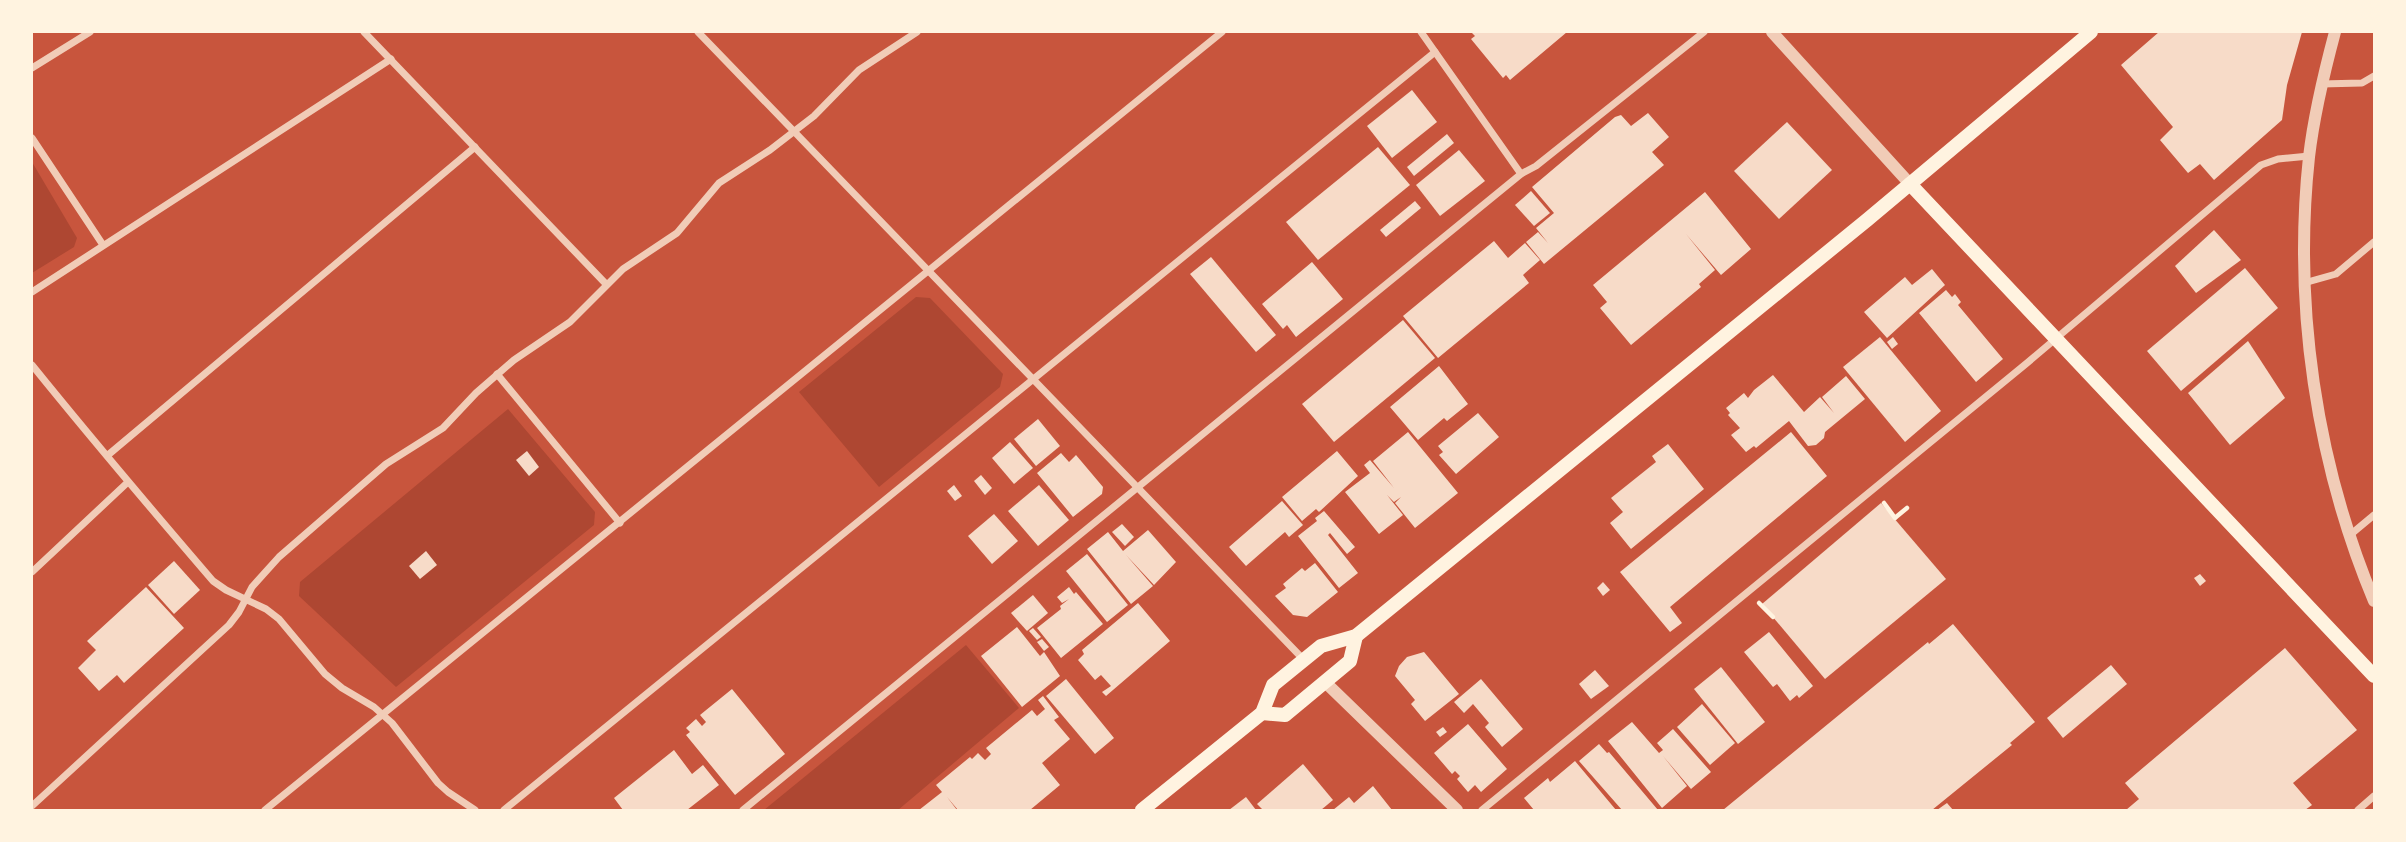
<svg xmlns="http://www.w3.org/2000/svg" width="2406" height="842" font-family="'PT Sans',sans-serif">
	<rect width="100%" height="100%" fill="#c8553d"/>
	<!-- green -->
	<g fill="#ae4732">
		<polygon points="32,162 77,238 74,247 32,273"/>
		<polygon points="916,297 930,298 1003,374 1000,387 879,487 799,392"/>
		<polygon points="508,409 595,512 594,525 396,687 299,596 300,582"/>
		<polygon points="966,645 1019,708 898,810 764,810"/>
	</g>
	<!-- building -->
	<g fill="#f7dbc8">
		<polygon points="1471,32 1567,32 1510,80 1506,75 1503,78 1471,39 1475,36"/>
		<polygon points="2159,32 2302,32 2287,85 2282,120 2214,180 2200,164 2188,173 2160,140 2173,127 2121,65"/>
		<polygon points="1412,90 1437,122 1392,158 1367,126"/>
		<polygon points="1648,113 1669,137 1652,152 1664,165 1544,264 1526,242 1538,232 1548,243 1536,228 1554,213 1532,187 1615,117 1621,115 1631,126"/>
		<polygon points="1787,122 1832,170 1779,219 1734,171"/>
		<polygon points="1447,134 1454,143 1414,176 1407,167"/>
		<polygon points="1378,147 1410,185 1318,260 1286,222"/>
		<polygon points="1459,150 1485,181 1440,216 1416,185"/>
		<polygon points="1531,191 1550,213 1534,226 1515,205"/>
		<polygon points="1705,192 1751,249 1721,275 1686,234 1715,270 1699,284 1701,287 1631,345 1600,308 1607,302 1593,285"/>
		<polygon points="1415,201 1421,208 1386,237 1380,230"/>
		<polygon points="2214,230 2241,260 2196,293 2175,266"/>
		<polygon points="1494,241 1508,258 1525,243 1540,260 1523,275 1529,283 1438,358 1403,316"/>
		<polygon points="1211,257 1276,335 1256,352 1190,274"/>
		<polygon points="1312,262 1343,299 1296,337 1287,325 1283,329 1262,304"/>
		<polygon points="2245,268 2278,308 2181,391 2147,351"/>
		<polygon points="1932,269 1945,285 1887,338 1864,312 1905,277 1912,285"/>
		<polygon points="1946,290 1952,297 1955,294 1961,302 1958,305 2003,359 1976,382 1919,313"/>
		<polygon points="1403,320 1435,358 1334,442 1302,404"/>
		<polygon points="1880,337 1941,411 1905,442 1843,367"/>
		<polygon points="1893,337 1898,344 1892,349 1887,342"/>
		<polygon points="2248,341 2285,398 2230,445 2188,393"/>
		<polygon points="1439,366 1468,404 1447,421 1444,418 1418,440 1390,407"/>
		<polygon points="1773,375 1804,412 1820,397 1834,413 1822,397 1846,376 1865,399 1825,432 1824,438 1816,445 1808,446 1789,421 1756,448 1754,446 1746,452 1731,435 1740,428 1728,415 1730,413 1726,408 1744,393 1748,398 1754,390"/>
		<polygon points="1478,413 1499,437 1456,474 1439,455 1443,452 1438,446"/>
		<polygon points="1038,419 1060,446 1036,466 1014,439"/>
		<polygon points="1408,432 1458,493 1415,528 1395,503 1401,497 1394,502 1387,495 1403,515 1379,534 1345,492 1370,473 1364,465 1370,460 1394,488 1373,461"/>
		<polygon points="1791,432 1827,476 1670,607 1682,623 1670,632 1620,572"/>
		<polygon points="1010,442 1033,468 1014,484 992,458"/>
		<polygon points="1668,444 1704,489 1631,549 1610,523 1623,512 1611,498 1656,462 1652,456"/>
		<polygon points="527,451 539,467 529,476 516,460"/>
		<polygon points="1337,451 1358,476 1319,512 1316,509 1302,521 1282,497"/>
		<polygon points="1061,453 1069,462 1076,455 1103,487 1102,494 1073,517 1037,473"/>
		<polygon points="981,475 992,488 985,495 974,481"/>
		<polygon points="954,485 962,496 955,501 947,491"/>
		<polygon points="1039,485 1069,520 1038,546 1008,511"/>
		<polygon points="1282,501 1303,525 1289,537 1285,532 1246,566 1229,547"/>
		<polygon points="1881,503 1946,579 1825,679 1762,604"/>
		<polygon points="1324,511 1355,547 1347,554 1330,533 1328,535 1358,573 1339,588 1298,536 1317,521 1315,518"/>
		<polygon points="994,514 1018,541 992,564 968,536"/>
		<polygon points="1122,524 1134,537 1125,546 1112,532"/>
		<polygon points="1148,530 1176,562 1154,585 1126,555 1153,586 1131,604 1087,549 1108,532 1123,551"/>
		<polygon points="426,551 437,565 420,579 409,566"/>
		<polygon points="1087,554 1128,605 1107,622 1066,571"/>
		<polygon points="174,561 200,590 174,614 148,585"/>
		<polygon points="1315,563 1338,592 1307,617 1293,615 1275,596 1286,588 1283,584 1302,568 1305,571"/>
		<polygon points="2200,574 2206,581 2200,586 2194,578"/>
		<polygon points="1603,582 1610,590 1603,596 1597,588"/>
		<polygon points="146,587 184,628 124,683 117,675 99,691 78,668 96,650 87,641"/>
		<polygon points="1069,587 1074,594 1076,592 1103,624 1061,658 1037,628 1061,609 1060,606 1069,599 1062,603 1057,597"/>
		<polygon points="1033,595 1048,613 1027,631 1011,613"/>
		<polygon points="1138,603 1170,641 1106,696 1102,692 1111,686 1101,675 1095,680 1078,660 1084,654 1082,650"/>
		<polygon points="1953,624 2035,722 2010,743 2012,745 1932,810 1723,810 1928,642 1929,644"/>
		<polygon points="1017,627 1040,656 1044,652 1060,676 1022,707 981,656"/>
		<polygon points="1033,628 1041,637 1037,640 1029,631"/>
		<polygon points="1769,632 1813,686 1799,698 1797,695 1790,701 1777,684 1773,687 1744,652"/>
		<polygon points="1042,639 1049,647 1044,651 1037,642"/>
		<polygon points="2285,648 2357,730 2293,783 2312,805 2305,810 2126,810 2139,799 2125,783"/>
		<polygon points="1424,652 1459,694 1425,721 1411,704 1415,700 1395,676 1399,666 1407,657"/>
		<polygon points="2111,665 2127,684 2063,738 2047,718"/>
		<polygon points="1721,667 1765,722 1738,744 1694,689"/>
		<polygon points="1595,670 1609,686 1591,699 1579,684"/>
		<polygon points="1066,679 1114,738 1095,754 1046,696"/>
		<polygon points="1481,679 1523,729 1502,747 1485,727 1489,723 1473,704 1464,713 1454,702"/>
		<polygon points="732,689 785,754 735,795 686,735 690,732 686,728 696,719 702,726 706,722 700,715"/>
		<polygon points="1043,696 1059,717 1054,720 1070,739 1042,763 1060,785 1030,810 958,810 947,797 957,810 919,810 942,792 936,785 970,757 972,759 978,753 985,760 991,754 986,748 1032,710 1037,716 1045,709 1038,700"/>
		<polygon points="1702,704 1735,743 1710,765 1677,727"/>
		<polygon points="1632,722 1659,753 1663,750 1657,743 1673,729 1711,772 1691,789 1663,756 1687,786 1662,808 1608,741"/>
		<polygon points="1468,724 1507,769 1481,792 1475,785 1468,792 1457,779 1460,776 1455,771 1452,774 1434,753"/>
		<polygon points="1443,727 1447,732 1440,737 1436,732"/>
		<polygon points="1599,744 1607,753 1609,752 1658,810 1622,810 1579,761"/>
		<polygon points="674,750 692,774 703,765 719,785 687,810 623,810 614,798"/>
		<polygon points="1575,761 1616,810 1534,810 1524,798 1548,778 1550,782"/>
		<polygon points="1303,764 1333,800 1321,810 1263,810 1257,804"/>
		<polygon points="1373,786 1392,810 1333,810 1349,797 1354,803"/>
		<polygon points="1246,797 1256,810 1229,810"/>
		<polygon points="1947,803 1953,810 1937,810"/>
	</g>
	<g fill="none" stroke-linecap="round" stroke-linejoin="round">
		<!-- path -->
		<g stroke="#fff3e0" stroke-width="4.5">
			<polyline points="1884,503 1895,518"/>
			<polyline points="1896,517 1907,508"/>
			<polyline points="1759,603 1773,617"/>
		</g>
		<!-- minor -->
		<g stroke="#f1ccb7" stroke-width="7">
			<polyline points="364,32 606,284"/>
			<polyline points="698,32 1304,660"/>
			<polyline points="1421,32 1521,174"/>
			<polyline points="32,68 90,32"/>
			<polyline points="2321,84 2362,83 2374,76"/>
			<polyline points="32,138 103,245"/>
			<polyline points="2304,283 2336,274 2374,242"/>
			<polyline points="32,292 391,59"/>
			<path d="M32,365C91,438 152,510 213,581L226,590L266,609L279,619L325,674L342,688L374,707L392,723L438,783L448,792L475,810"/>
			<polyline points="497,374 620,523"/>
			<polyline points="108,455 475,147"/>
			<polyline points="2350,535 2374,515"/>
			<polyline points="32,572 128,482"/>
			<polyline points="32,806 229,625 239,612 252,587 279,557 386,464 443,428 476,393 514,360 570,322 623,269 677,233 719,183 770,150 814,116 859,70 917,32"/>
			<polyline points="265,810 1222,32"/>
			<polyline points="504,810 1435,52"/>
			<polyline points="743,810 1521,174 1536,166 1704,32"/>
			<polyline points="1482,810 2027,363 2261,165 2278,159 2309,156"/>
			<polyline points="2358,810 2374,796"/>
		</g>
		<!-- tertiary -->
		<g stroke="#f1ccb7" stroke-width="12">
			<polyline points="1772,32 1910,184"/>
			<path d="M2335,32C2324,73 2314,114 2309,157C2293,306 2316,462 2374,601"/>
			<polyline points="1325,682 1457,810"/>
		</g>
		<!-- secondary -->
		<g stroke="#fff3e0" stroke-width="14">
			<polyline points="1910,184 2374,676"/>
			<polyline points="1262,713 1285,715 1350,661 1356,636"/>
			<polyline points="1142,810 1262,713 1273,685 1321,646 1356,636 1867,220 2091,32"/>
		</g>
	</g>
	<!-- border -->
	<rect width="2406" height="842" fill="none" stroke="#fff3e0" stroke-width="66"/>
</svg>
